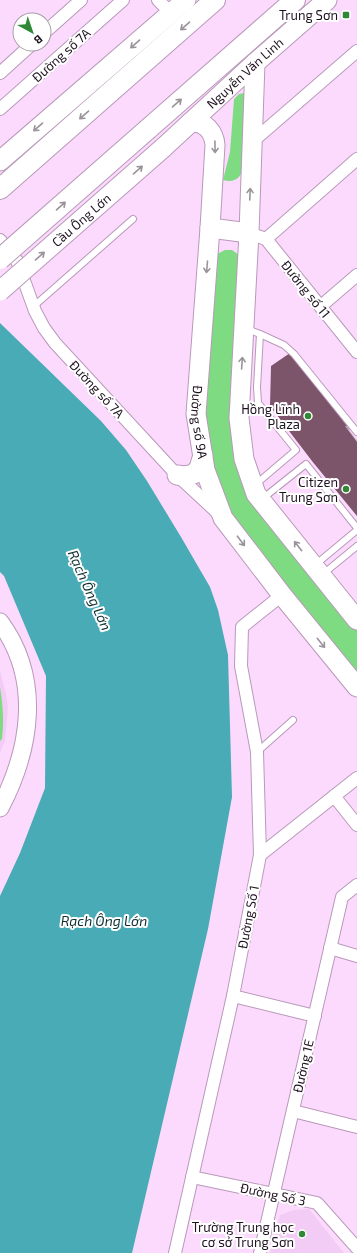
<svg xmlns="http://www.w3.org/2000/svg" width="357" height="1253" font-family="'Exo 2',sans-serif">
	<defs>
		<filter id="shadow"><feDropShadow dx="3.5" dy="3.5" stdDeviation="0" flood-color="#0004"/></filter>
	</defs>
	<rect width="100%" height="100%" fill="#fcdafd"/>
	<!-- built -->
	<g fill="#f3ccf5">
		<polygon points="0,670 6,694 8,708 5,741 0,753"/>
		<polygon points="309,1209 344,1253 270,1253 280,1215 294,1210"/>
	</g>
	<!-- green -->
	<g fill="#7fdb82">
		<path d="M244,93L248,95L243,167C241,179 234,183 223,180L230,152L234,99L239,94Z"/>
		<polygon points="225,250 232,250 239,255 240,465 357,628 357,678 230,515 219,490 208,438 206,413 212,262 217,254"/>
		<path d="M0,687C3,705 4,722 2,739L0,741Z"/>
	</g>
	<!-- water -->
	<polygon fill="#48abb5" points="0,323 101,421 126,450 147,481 181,537 210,587 218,610 228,655 232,797 208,929 132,1253 0,1253 0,896 20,853 45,788 46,676 4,576 0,572"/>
	<!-- building -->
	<polygon fill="#7c556b" filter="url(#shadow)" points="290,353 347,426 345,426 357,442 357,516 312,461 270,406 271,366"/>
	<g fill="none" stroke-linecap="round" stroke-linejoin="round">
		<defs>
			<g id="service">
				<polyline points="34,306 133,219"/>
				<polyline points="247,329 260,334 257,387 258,403 296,450 256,484"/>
				<polyline points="260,334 284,345 294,354 357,432"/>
				<polyline points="262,499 306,464 357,528"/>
				<polyline points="315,565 357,530"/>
				<polyline points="323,574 357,546"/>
				<polyline points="257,752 293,720"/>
			</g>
			<g id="minor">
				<polyline points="158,0 171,13"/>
				<polyline points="44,33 81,0"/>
				<polyline points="0,73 32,44"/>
				<polyline points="0,109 123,0"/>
				<polyline points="252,142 357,51"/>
				<polyline points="249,233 266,239 357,352"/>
				<polyline points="266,239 357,159"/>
				<polyline points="0,240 17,261 35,311 44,328 55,343 177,475 219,514"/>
				<polyline points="321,306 357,275"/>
				<polyline points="334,796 357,825"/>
				<polyline points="260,855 357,778"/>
				<polyline points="330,948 357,956"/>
				<polyline points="233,996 315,1016"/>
				<polyline points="293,1111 357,1127"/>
				<polyline points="192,1177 317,1203 357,1248"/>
				<polyline points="175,1253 233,996 260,855 257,752 241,666 242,627 282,595"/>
				<polyline points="260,1253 342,897 357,885"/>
			</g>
			<path id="secondary" d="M0,622C42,679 31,749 0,808"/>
			<g id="primary">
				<polyline points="255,63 249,233 239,418 244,459 256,494 357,620"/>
				<path id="s1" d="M191,122C205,121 214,132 215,145L210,228L196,414L205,470L223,518L282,595L357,687"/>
				<path id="s2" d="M163,148L255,63L327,0"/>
				<polyline points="0,161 186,0"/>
				<polyline points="210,228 249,233"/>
				<polyline points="177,475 184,476 194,474 199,468 203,455"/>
			</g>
			<g id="trunk">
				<polyline points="148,129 295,0"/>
				<polyline points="0,189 215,0"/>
			</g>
		</defs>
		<!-- service casing -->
		<use href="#service" stroke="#b999ba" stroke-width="8"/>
		<!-- minor casing -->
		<use href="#minor" stroke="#b999ba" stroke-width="14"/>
		<!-- secondary casing -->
		<use href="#secondary" stroke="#b999ba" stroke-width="19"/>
		<!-- primary casing -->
		<use href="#primary" stroke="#b999ba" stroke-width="21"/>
		<!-- trunk casing -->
		<use href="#trunk" stroke="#b999ba" stroke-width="22"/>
		<!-- service -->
		<use href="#service" stroke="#fff" stroke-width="6"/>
		<!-- minor -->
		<use href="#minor" stroke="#fff" stroke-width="12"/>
		<!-- secondary -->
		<use href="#secondary" stroke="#fff" stroke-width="17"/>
		<!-- primary -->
		<use href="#primary" stroke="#fff" stroke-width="19"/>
		<!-- trunk -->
		<use href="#trunk" stroke="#fff" stroke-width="20"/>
		<defs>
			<g id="primary-bridge">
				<path id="s3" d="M0,291L163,148"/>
			</g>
			<polyline id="trunk-bridge" points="0,259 148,129"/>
		</defs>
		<!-- primary-bridge casing -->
		<use href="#primary-bridge" stroke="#b999ba" stroke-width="21" stroke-linecap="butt"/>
		<!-- trunk-bridge casing -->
		<use href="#trunk-bridge" stroke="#b999ba" stroke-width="22" stroke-linecap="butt"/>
		<!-- primary-bridge -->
		<use href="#primary-bridge" stroke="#fff" stroke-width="19"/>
		<!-- trunk-bridge -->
		<use href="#trunk-bridge" stroke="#fff" stroke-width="20"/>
	</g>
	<!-- one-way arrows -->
	<defs><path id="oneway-shaft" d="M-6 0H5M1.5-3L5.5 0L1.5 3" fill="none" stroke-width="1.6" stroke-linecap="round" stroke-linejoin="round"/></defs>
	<g stroke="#9a949a">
		<use href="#oneway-shaft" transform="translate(185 26) rotate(139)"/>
		<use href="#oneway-shaft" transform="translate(135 44) rotate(139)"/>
		<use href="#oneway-shaft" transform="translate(177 103) rotate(-41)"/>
		<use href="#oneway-shaft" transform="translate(84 115) rotate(139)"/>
		<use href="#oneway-shaft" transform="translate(38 127) rotate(139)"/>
		<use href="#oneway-shaft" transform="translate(215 147) rotate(89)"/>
		<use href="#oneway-shaft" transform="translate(138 170) rotate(-41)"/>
		<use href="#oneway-shaft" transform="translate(250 194) rotate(-88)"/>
		<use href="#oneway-shaft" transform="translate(61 206) rotate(-41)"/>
		<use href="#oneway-shaft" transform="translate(40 256) rotate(-41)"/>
		<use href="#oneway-shaft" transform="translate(207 267) rotate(95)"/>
		<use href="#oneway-shaft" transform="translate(242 363) rotate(-86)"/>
		<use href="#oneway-shaft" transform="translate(241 541) rotate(53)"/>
		<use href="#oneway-shaft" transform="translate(298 546) rotate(-128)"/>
		<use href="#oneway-shaft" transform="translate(321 643) rotate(51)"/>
	</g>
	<!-- markers -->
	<g fill="#308837" stroke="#fff" stroke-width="1.5">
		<rect x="342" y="11" width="8" height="8" rx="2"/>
		<circle cx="308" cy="416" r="4"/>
		<circle cx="346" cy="489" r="4"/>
		<circle cx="302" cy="1234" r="4"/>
	</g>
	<g text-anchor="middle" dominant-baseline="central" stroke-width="4" stroke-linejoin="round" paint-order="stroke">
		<!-- poi labels -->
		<g font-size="13" fill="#1e121e" stroke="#fff" text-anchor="end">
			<text x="338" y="15">Trung Sơn</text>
			<text x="300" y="409">Hồng Lĩnh<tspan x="300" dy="15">Plaza</tspan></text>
			<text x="338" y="482">Citizen<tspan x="338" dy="15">Trung Sơn</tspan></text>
			<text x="294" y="1227">Trường Trung học<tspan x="294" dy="15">cơ sở Trung Sơn</tspan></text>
		</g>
		<!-- street labels -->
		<g font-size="13" fill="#1e121e" stroke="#fff">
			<text transform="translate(61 55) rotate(-42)">Đường số 7A</text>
			<text stroke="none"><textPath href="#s2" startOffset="111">Nguyễn Văn Linh</textPath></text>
			<text stroke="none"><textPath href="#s3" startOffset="108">Cầu Ông Lớn</textPath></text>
			<text transform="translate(306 289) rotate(51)">Đường số 11</text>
			<text transform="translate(97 389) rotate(47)">Đường số 7A</text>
			<text stroke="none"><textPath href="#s1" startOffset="315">Đường số 9A</textPath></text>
			<text transform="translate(248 917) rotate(-79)">Đường Số 1</text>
			<text transform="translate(303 1066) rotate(-77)">Đường 1E</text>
			<text transform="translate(273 1194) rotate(12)">Đường Số 3</text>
		</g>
		<!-- water labels -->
		<g font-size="14" font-style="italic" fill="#113033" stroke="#fff">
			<text transform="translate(90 590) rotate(66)">Rạch Ông Lớn</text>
			<text x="104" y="920">Rạch Ông Lớn</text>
		</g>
	</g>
	<!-- north arrow -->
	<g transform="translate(32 32) rotate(140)"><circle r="19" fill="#ffffff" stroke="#a5a0a5"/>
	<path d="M0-3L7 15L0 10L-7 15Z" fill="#308837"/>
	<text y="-6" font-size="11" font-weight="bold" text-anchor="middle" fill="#1e121e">B</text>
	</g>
</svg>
